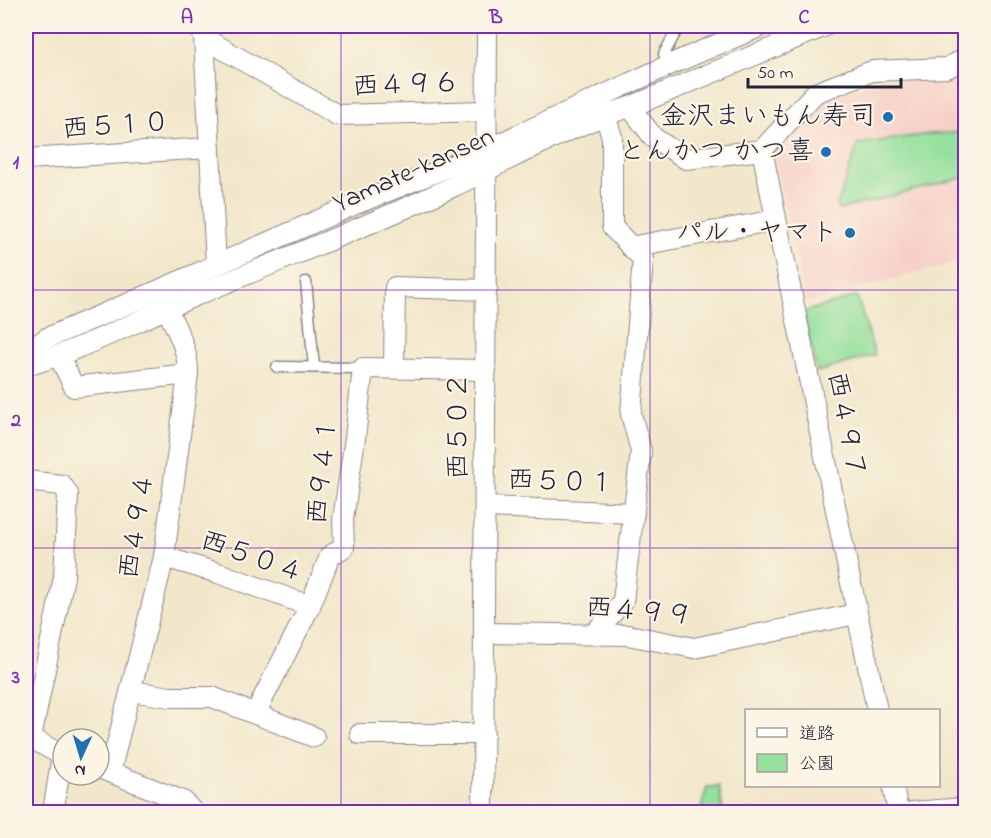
<svg xmlns="http://www.w3.org/2000/svg" width="991" height="838" font-family="'Indie Flower','Klee One',sans-serif">
	<rect width="100%" height="100%" fill="#fcf5e5"/>
	<filter id="ink" filterUnits="userSpaceOnUse"><feTurbulence type="fractalNoise" baseFrequency=".0167" numOctaves="2"/><feDisplacementMap in="SourceGraphic" scale="12" xChannelSelector="R" yChannelSelector="G"/><feConvolveMatrix kernelMatrix="1 2 1 2 8 2 1 2 1" color-interpolation-filters="sRGB"/></filter>
	<filter id="wash" filterUnits="userSpaceOnUse"><feTurbulence type="fractalNoise" baseFrequency=".008" numOctaves="4" result="noise"/><feDisplacementMap in="SourceGraphic" scale="24" xChannelSelector="R" yChannelSelector="G"/><feGaussianBlur stdDeviation="1.35" result="paint"/><feColorMatrix in="noise" values="0 0 0 0 0 0 0 0 0 0 0 0 0 0 0 0 0 1.4 0 .05"/><feComposite in="paint" operator="in"/></filter>
	<g filter="url(#wash)">
		<rect width="100%" height="100%" fill="#f2e7cb"/>
		<!-- built -->
		<polygon fill="#f7d1c9" points="965,72 965,260 806,303 774,158 779,144 784,141 821,102 873,82 952,78"/>
		<!-- green -->
		<g fill="#94e09c" stroke="#5b816c" stroke-width="1.5">
			<polygon points="965,132 965,177 838,210 837,206 858,144 929,134"/>
			<polygon points="857,296 875,355 817,372 803,312"/>
			<polygon points="719,786 723,812 700,812 707,787"/>
		</g>
	</g>
	<g filter="url(#ink)">
		<g fill="none" stroke-linecap="round" stroke-linejoin="round">
			<defs>
				<g id="service">
					<polyline points="669,65 664,54 679,26"/>
					<polyline points="306,282 314,367"/>
					<polyline points="277,367 363,368"/>
				</g>
				<g id="minor">
					<polyline points="201,28 204,38 216,265"/>
					<polyline points="204,38 337,115 486,111"/>
					<polyline points="630,107 654,138 686,159 762,150 815,93 872,71 947,68 966,58"/>
					<polyline points="762,150 877,710"/>
					<polyline points="26,159 210,148"/>
					<polyline points="630,247 776,220"/>
					<polyline points="26,353 47,338 139,299 353,205 451,166 669,65 761,26"/>
					<polyline points="59,356 74,387 188,374"/>
					<path d="M26,366C85,349 140,319 197,295C282,259 369,226 452,187C512,159 568,126 630,107L825,26"/>
					<polyline points="394,368 395,287 487,290"/>
					<polyline points="26,481 62,485 68,494 64,577 31,738"/>
					<polyline points="486,507 634,513"/>
					<polyline points="164,557 218,573 310,606 255,714"/>
					<polyline points="310,606 330,556 344,547 343,519 355,438 363,368 486,370"/>
					<polyline points="485,633 628,635 694,648 856,614"/>
					<polyline points="594,634 623,601 641,451 631,414 643,259 612,227 612,137 605,115"/>
					<polyline points="131,691 170,697 212,697 314,737"/>
					<polyline points="360,734 484,734"/>
					<polyline points="26,735 63,756"/>
					<polyline points="99,768 183,801 193,812"/>
					<path d="M110,772L164,557L188,374C189,348 173,323 162,299"/>
					<polyline points="893,786 898,812"/>
					<polyline points="53,812 62,756"/>
					<polyline points="483,812 487,26"/>
					<polyline points="912,812 966,808"/>
				</g>
			</defs>
			<!-- service casing -->
			<use href="#service" stroke="#8a8483" stroke-width="13"/>
			<!-- minor casing -->
			<use href="#minor" stroke="#8a8483" stroke-width="22"/>
			<!-- service -->
			<use href="#service" stroke="#fff" stroke-width="10"/>
			<!-- minor -->
			<use href="#minor" stroke="#fff" stroke-width="20"/>
		</g>
	</g>
	<!-- grid -->
	<path fill="none" stroke="#7b2cbf" stroke-width="1.5" stroke-opacity="0.55" d="M341,26V812M650,26V812M26,290H966M26,548H966"/>
	<!-- markers -->
	<g fill="#1f6fb2" stroke="#fcf5e5" stroke-width="2">
		<circle cx="888" cy="117" r="6"/>
		<circle cx="826" cy="152" r="6"/>
		<circle cx="850" cy="233" r="6"/>
	</g>
	<g text-anchor="middle" dominant-baseline="central" stroke-width="4.5" stroke-linejoin="round" paint-order="stroke">
		<!-- street labels -->
		<g font-size="27" fill="#22223b" stroke="#fcf5e5">
			<text transform="translate(406 86) rotate(-2)">西４９６</text>
			<text transform="translate(116 127) rotate(-4)">西５１０</text>
			<text transform="translate(414 171) rotate(-24)">Yamate-kansen</text>
			<text transform="translate(845 425) rotate(79)">西４９７</text>
			<text transform="translate(459 426) rotate(-90)">西５０２</text>
			<text transform="translate(324 471) rotate(-84)">西９４１</text>
			<text transform="translate(561 483) rotate(2)">西５０１</text>
			<text transform="translate(138 526) rotate(-81)">西４９４</text>
			<text transform="translate(252 558) rotate(19)">西５０４</text>
			<text transform="translate(639 613) rotate(5)">西４９９</text>
		</g>
		<!-- poi labels -->
		<g font-size="27" fill="#22223b" stroke="#fcf5e5" text-anchor="end">
			<text x="876" y="117">金沢まいもん寿司</text>
			<text x="814" y="152">とんかつ かつ喜</text>
			<text x="838" y="233">パル・ヤマト</text>
		</g>
	</g>
	<!-- margin -->
	<rect width="991" height="838" fill="none" stroke="#fcf5e5" stroke-width="66"/>
	<!-- legend -->
	<rect x="745" y="709" width="195" height="78" fill="#fcf5e5" stroke="#a5a1a1" stroke-width="1.5"/>
	<rect x="757" y="728" width="30" height="9" fill="#ffffff" stroke="#a5a1a1" stroke-width="1.5"/>
	<text x="799" y="739" font-size="18" fill="#22223b">道路</text>
	<rect x="757" y="754" width="30" height="18" fill="#94e09c" stroke="#a5a1a1" stroke-width="1.5"/>
	<text x="799" y="769" font-size="18" fill="#22223b">公園</text>
	<!-- north arrow -->
	<g transform="translate(81 757) rotate(184)"><circle r="28" fill="#fcf5e5" stroke="#a5a1a1" stroke-width="1.5"/>
	<path d="M0-4.5L10 22L0 15L-10 22Z" fill="#1f6fb2"/>
	<text y="-9" font-size="16" font-weight="bold" text-anchor="middle" fill="#22223b">N</text>
	</g>
	<!-- scale -->
	<path d="M748 78v9h153v-9" fill="none" stroke="#22223b" stroke-width="3"/>
	<text x="757" y="78" font-size="18" fill="#22223b" stroke="#fcf5e5" stroke-width="4.5" paint-order="stroke">50 m</text>
	<rect x="33" y="33" width="925" height="772" fill="none" stroke="#7b2cbf" stroke-width="2"/>
	<g font-size="20" text-anchor="middle" font-weight="bold" fill="#7b2cbf">
		<text x="187" y="23">A</text>
		<text x="496" y="23">B</text>
		<text x="804" y="23">C</text>
		<text x="16" y="168">1</text>
		<text x="16" y="426">2</text>
		<text x="16" y="683">3</text>
	</g>
</svg>
